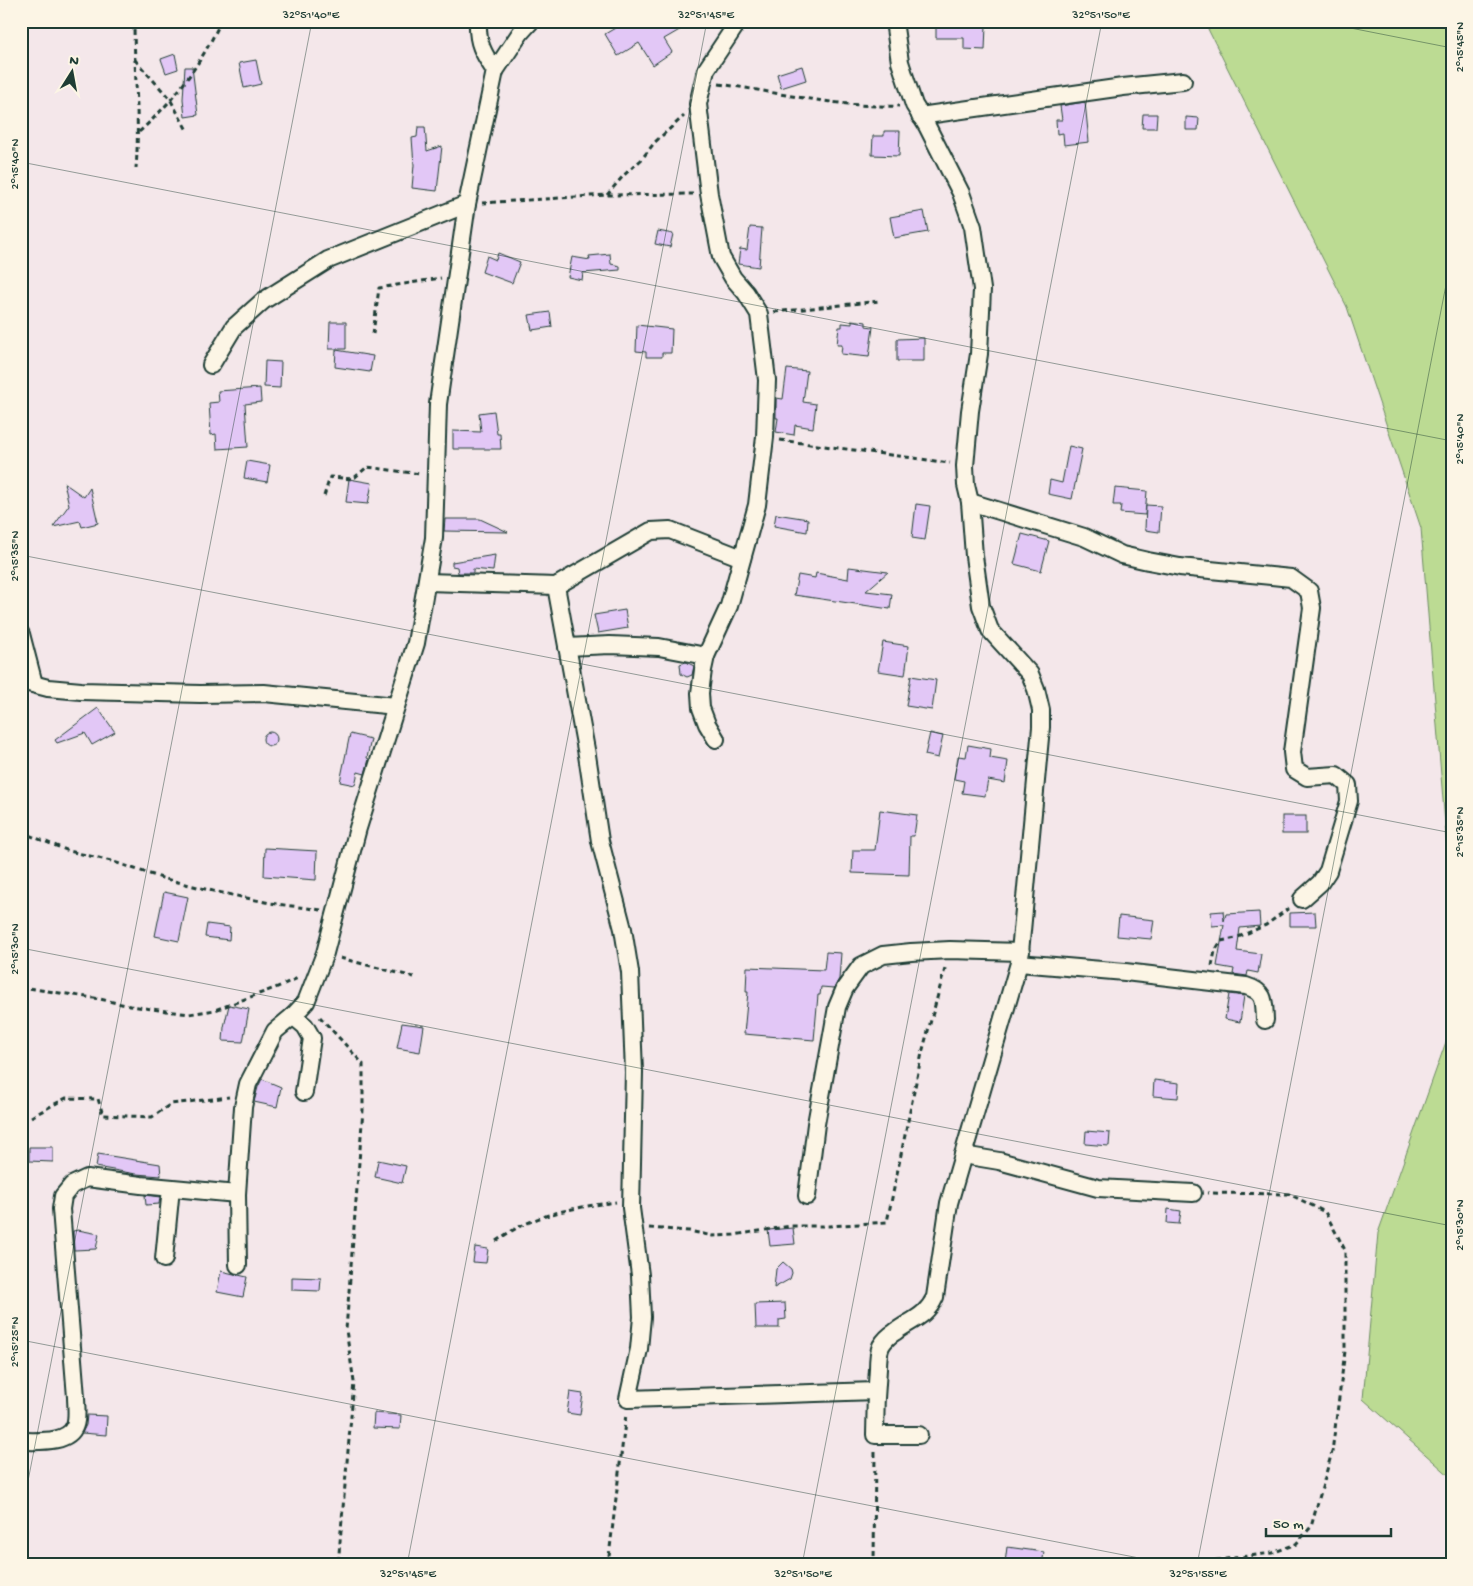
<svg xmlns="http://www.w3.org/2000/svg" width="1473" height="1586" font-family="'Gochi Hand',sans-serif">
	<rect width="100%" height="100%" fill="#f4e7ea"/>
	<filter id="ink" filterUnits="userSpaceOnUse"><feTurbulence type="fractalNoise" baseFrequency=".02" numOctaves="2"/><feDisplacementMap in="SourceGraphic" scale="10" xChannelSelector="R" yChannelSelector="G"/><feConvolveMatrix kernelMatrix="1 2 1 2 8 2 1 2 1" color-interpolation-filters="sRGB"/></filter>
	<g filter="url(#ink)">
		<!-- green -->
		<g fill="#bcdb93" stroke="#6e8c64">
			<polygon points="1204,21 1452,21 1452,911 1421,528 1347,307"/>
			<polygon points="1452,1025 1452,1478 1363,1399 1378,1233"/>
		</g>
		<!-- building -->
		<g fill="#e2c7f6" stroke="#1f3d34">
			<polygon points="627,21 695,21 664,39 672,52 653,65 639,43 618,56 605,34"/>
			<polygon points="936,24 986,25 985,50 964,49 964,38 936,38"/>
			<polygon points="175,54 178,69 166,73 161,59"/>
			<polygon points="256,60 261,84 244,88 239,63"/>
			<polygon points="802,66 806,80 781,88 777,74"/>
			<polygon points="185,67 192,67 198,115 185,117 183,99"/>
			<polygon points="1085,102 1089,142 1064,145 1063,133 1057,134 1056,120 1062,120 1060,106"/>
			<polygon points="1143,114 1157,114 1156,128 1142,128"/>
			<polygon points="1186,117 1199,118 1198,130 1186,130"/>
			<polygon points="418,127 425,127 427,151 442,146 437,191 412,188 414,165 412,138 417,137"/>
			<polygon points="884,131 900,131 899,156 872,155 873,136 884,136"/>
			<polygon points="924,211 928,232 894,238 890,217"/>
			<polygon points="750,227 762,228 759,267 738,264 740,249 747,250"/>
			<polygon points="658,231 673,234 670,247 655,244"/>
			<polygon points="498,253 520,262 512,283 482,272 487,256 496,260"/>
			<polygon points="610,254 611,264 620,266 620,270 583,273 582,280 568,277 572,257 590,260 589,256"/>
			<polygon points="550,312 552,327 532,330 529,315"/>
			<polygon points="852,320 866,322 866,326 873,327 869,357 841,354 842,345 837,345 839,327 842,327 842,323 852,324"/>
			<polygon points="330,322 346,322 346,349 329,349"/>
			<polygon points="637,325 672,329 671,353 662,353 662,357 646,357 646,352 636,351"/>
			<polygon points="924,338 924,361 897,361 897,339"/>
			<polygon points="336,350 373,356 370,372 335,367"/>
			<polygon points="265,361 281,362 280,388 264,387"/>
			<polygon points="787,369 807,371 803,402 816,404 813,428 795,425 794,435 776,432 778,418 776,418 776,398 783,399"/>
			<polygon points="260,388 261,402 245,404 248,447 217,449 216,434 211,435 209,403 219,402 218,391"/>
			<polygon points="494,411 497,434 500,434 501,449 453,449 453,431 481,432 479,413"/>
			<polygon points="1069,446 1082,449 1072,499 1048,494 1050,480 1062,483"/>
			<polygon points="247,461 270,465 267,482 244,478"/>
			<polygon points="349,479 372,483 368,504 346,502"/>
			<polygon points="64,483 84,497 90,488 98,523 82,527 80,521 53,527 69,505"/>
			<polygon points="1115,488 1147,491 1145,515 1120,513 1121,505 1113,505"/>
			<polygon points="916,504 930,506 925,540 912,538"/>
			<polygon points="1146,505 1161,506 1159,532 1145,530"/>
			<polygon points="776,514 808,519 807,532 774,526"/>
			<polygon points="445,519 480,519 508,532 444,531"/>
			<polygon points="1022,534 1049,541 1041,571 1014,564"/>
			<polygon points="495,555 493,571 473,569 473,573 458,573 457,567 452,566 452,562"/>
			<polygon points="849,567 888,572 866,591 892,594 890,609 794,595 798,575 815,578 816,573 848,579"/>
			<polygon points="625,610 628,628 598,633 594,615"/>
			<polygon points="883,642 909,646 905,675 878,671"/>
			<polygon points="686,662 694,666 692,675 687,677 681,674 680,664"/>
			<polygon points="911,676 936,680 932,710 906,706"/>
			<polygon points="98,708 115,732 92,745 85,733 57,743 55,740"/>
			<circle cx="270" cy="739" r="7"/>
			<polygon points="930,733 943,736 938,758 925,755"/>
			<polygon points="350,734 371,739 367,758 369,759 365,774 358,772 355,785 340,782"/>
			<polygon points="968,745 991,749 990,758 1008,761 1005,783 988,780 985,796 962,793 964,781 954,779 958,756 966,757"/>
			<polygon points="880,810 917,815 914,836 910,836 909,875 852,873 853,850 875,850"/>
			<rect x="1282" y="816" width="24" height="18"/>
			<polygon points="265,848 317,851 316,880 264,876"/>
			<polygon points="164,892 188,897 179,941 155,936"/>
			<polygon points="1223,911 1224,921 1226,914 1259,912 1260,926 1240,928 1237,951 1261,954 1258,973 1248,971 1247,976 1233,974 1234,969 1217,966 1224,925 1212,926 1211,912"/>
			<polygon points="1315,912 1316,926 1290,926 1290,913"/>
			<polygon points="1119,916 1154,920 1151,939 1117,936"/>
			<polygon points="207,924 230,927 229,940 205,937"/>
			<polygon points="826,952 841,953 839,979 834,988 821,987 820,995 818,995 814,1040 744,1034 748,992 746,992 747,967 824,970"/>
			<polygon points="1229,994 1244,996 1240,1022 1225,1019"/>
			<polygon points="229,1005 249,1009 243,1042 223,1041 224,1027"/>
			<polygon points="402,1023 424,1026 420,1052 397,1048"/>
			<polygon points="262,1079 281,1087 277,1107 254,1102 258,1087"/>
			<polygon points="1154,1080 1179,1083 1178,1098 1153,1096"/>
			<polygon points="1086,1131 1110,1133 1109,1146 1085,1144"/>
			<polygon points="29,1147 53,1147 53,1162 29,1161"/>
			<polygon points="98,1154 160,1164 161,1176 136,1174 96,1167"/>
			<polygon points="378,1160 406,1166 402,1183 375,1177"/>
			<polygon points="145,1195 160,1197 159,1204 146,1205"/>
			<polygon points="1168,1209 1181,1211 1179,1224 1167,1223"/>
			<polygon points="793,1228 795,1244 770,1246 768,1230"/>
			<polygon points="78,1230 99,1234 96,1249 74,1250 73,1231"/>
			<polygon points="475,1247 488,1249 486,1263 473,1262"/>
			<polygon points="783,1262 791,1269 792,1273 790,1279 774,1288 776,1269"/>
			<polygon points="221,1271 247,1277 243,1297 217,1292"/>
			<polygon points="292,1277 321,1278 320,1291 292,1290"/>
			<polygon points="785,1303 786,1319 779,1320 779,1328 756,1328 755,1304"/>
			<polygon points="570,1392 583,1394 580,1415 567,1413"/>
			<polygon points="374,1413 401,1415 400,1429 373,1428"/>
			<polygon points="87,1415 107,1416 106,1435 82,1433 86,1425"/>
			<polygon points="1007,1547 1044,1552 1042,1565 1005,1563"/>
		</g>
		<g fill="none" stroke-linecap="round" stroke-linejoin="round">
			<defs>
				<g id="minor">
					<path d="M894,21L900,62L914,105L927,126L961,193L973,227L982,289L979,354L970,411L965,466L966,485L970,502L974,556L981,606L990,630L1030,674L1036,689L1041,710V727L1019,963L949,1203L935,1297C926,1317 911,1320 895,1332C890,1335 884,1341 881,1346C878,1353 878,1362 878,1369C876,1391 875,1413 875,1435H919"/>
					<polyline points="495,71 521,32 531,21"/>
					<polyline points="920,116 1123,87 1183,81"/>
					<polyline points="211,365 234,327 263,301 328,260 467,204"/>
					<polyline points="970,502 1084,537 1122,555 1148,561 1180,567 1291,578 1309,591 1312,608 1292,752 1294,769 1307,777 1336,775 1348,785 1349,801 1328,871 1320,883 1302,899"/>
					<polyline points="427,582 556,586 651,531 670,530 742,558"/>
					<polyline points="556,586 587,755 600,841 623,929 630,972 634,1072 631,1208 640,1275 642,1317 639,1349 628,1399 876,1391"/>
					<polyline points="21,634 34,684"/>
					<polyline points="567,647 610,645 659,647 706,656"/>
					<polyline points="21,681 48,688 81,691 200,694 264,693 396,706"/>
					<polyline points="716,739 707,724 701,708 700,693 703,670 706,656 729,606 757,505 765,437 767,380 759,314 746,293 733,278 721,257 709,194 698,104 706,70 734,28 736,21"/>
					<path d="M1019,963L1125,972L1246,986C1266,992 1264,1001 1265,1020"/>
					<polyline points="293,1016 305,1026 312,1038 304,1092"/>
					<polyline points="963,1155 999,1161 1098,1188 1193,1193"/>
					<polyline points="237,1194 238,1265"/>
					<polyline points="807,1196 816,1124 837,1007 845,988 861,966 883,955 911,952 950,950 1021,952"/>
					<polyline points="164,1259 171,1188"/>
					<path d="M21,1441C37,1441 69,1444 75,1425C78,1417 76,1405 76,1397L61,1209L63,1196L72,1185L87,1178L141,1185L237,1194L243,1107L248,1084L275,1031L293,1016L306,1002L325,953L358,828L416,643L434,538L438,404L467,204L495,71C483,53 477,43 478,21"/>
				</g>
			</defs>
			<!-- minor casing -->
			<use href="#minor" stroke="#1f3d34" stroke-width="20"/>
			<!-- path -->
			<g stroke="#1f3d34" stroke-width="3" stroke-dasharray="5 4" stroke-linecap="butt">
				<path d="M134,21C134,70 140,119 136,168"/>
				<polyline points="135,60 170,99 188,132"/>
				<path d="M719,84C778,92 839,108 899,106"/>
				<path d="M139,132C174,101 201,64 221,21"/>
				<polyline points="607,195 624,175 641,160 655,142 684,116"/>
				<polyline points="482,203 607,195 693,194"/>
				<polyline points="774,312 880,301"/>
				<polyline points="373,334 379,288 441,278"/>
				<polyline points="780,440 950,463"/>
				<polyline points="324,496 330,477 353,479 367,467 420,474"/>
				<polyline points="21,832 69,851 111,861 162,878 213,891 270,903 321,910"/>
				<polyline points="340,958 414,977"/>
				<polyline points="1212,966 1215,951 1221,941 1236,938 1266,925 1289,908"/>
				<polyline points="21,987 100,999 130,1006 189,1014 215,1010 275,988 298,978"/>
				<polyline points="320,1017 363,1064 363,1110 346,1330 354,1382 338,1565"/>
				<polyline points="31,1117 66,1098 98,1099 103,1115 152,1117 171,1104 229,1097"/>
				<polyline points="649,1228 689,1231 713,1236 734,1235 791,1226 829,1226 887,1222 922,1053 946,965"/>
				<path d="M496,1241C505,1235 514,1229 523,1225C552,1211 585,1206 616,1202"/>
				<polyline points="608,1565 626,1414"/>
				<polyline points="874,1565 875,1451"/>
				<polyline points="1180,1565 1272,1553 1296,1544 1311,1527 1332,1452 1345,1351 1345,1250 1325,1212 1289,1194 1207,1193"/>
			</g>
			<!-- minor -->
			<use href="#minor" stroke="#fcf5e5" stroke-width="16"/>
		</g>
	</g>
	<!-- ticks -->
	<path fill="none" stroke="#1f3d34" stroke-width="1" stroke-opacity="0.45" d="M1315,21L1452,48M21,162L1452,441M21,555L1452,833M21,948L1452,1226M21,1340L1175,1565M21,1517L312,21M407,1565L707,21M802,1565L1102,21M1197,1565L1452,254"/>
	<!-- margin -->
	<rect width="1473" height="1586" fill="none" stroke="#fcf5e5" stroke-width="55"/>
	<!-- north arrow -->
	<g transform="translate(72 72) rotate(11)" stroke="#fcf5e5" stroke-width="4" paint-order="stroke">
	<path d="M0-4L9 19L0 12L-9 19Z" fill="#1f3d34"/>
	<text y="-8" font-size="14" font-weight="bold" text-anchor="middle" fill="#1f3d34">N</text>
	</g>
	<!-- scale -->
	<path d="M1266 1528v8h125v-8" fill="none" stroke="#1f3d34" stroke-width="2.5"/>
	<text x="1273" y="1528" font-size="15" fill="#1f3d34" stroke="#fcf5e5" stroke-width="4" paint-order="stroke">50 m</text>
	<rect x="28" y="28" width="1418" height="1530" fill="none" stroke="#1f3d34" stroke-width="2"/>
	<g font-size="12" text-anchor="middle" fill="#1f3d34">
		<text x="311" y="18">32°51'40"E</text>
		<text x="706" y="18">32°51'45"E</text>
		<text x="1101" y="18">32°51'50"E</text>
		<text transform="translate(1459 47) rotate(-90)" y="4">2°15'45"N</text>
		<text transform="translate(14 164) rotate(-90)" y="4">2°15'40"N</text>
		<text transform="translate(1459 439) rotate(-90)" y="4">2°15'40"N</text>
		<text transform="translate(14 556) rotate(-90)" y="4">2°15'35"N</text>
		<text transform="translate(1459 832) rotate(-90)" y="4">2°15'35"N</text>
		<text transform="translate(14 949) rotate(-90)" y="4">2°15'30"N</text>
		<text transform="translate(1459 1225) rotate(-90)" y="4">2°15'30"N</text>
		<text transform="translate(14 1342) rotate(-90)" y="4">2°15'25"N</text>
		<text x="408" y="1577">32°51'45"E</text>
		<text x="803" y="1577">32°51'50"E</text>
		<text x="1198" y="1577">32°51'55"E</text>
	</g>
</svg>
